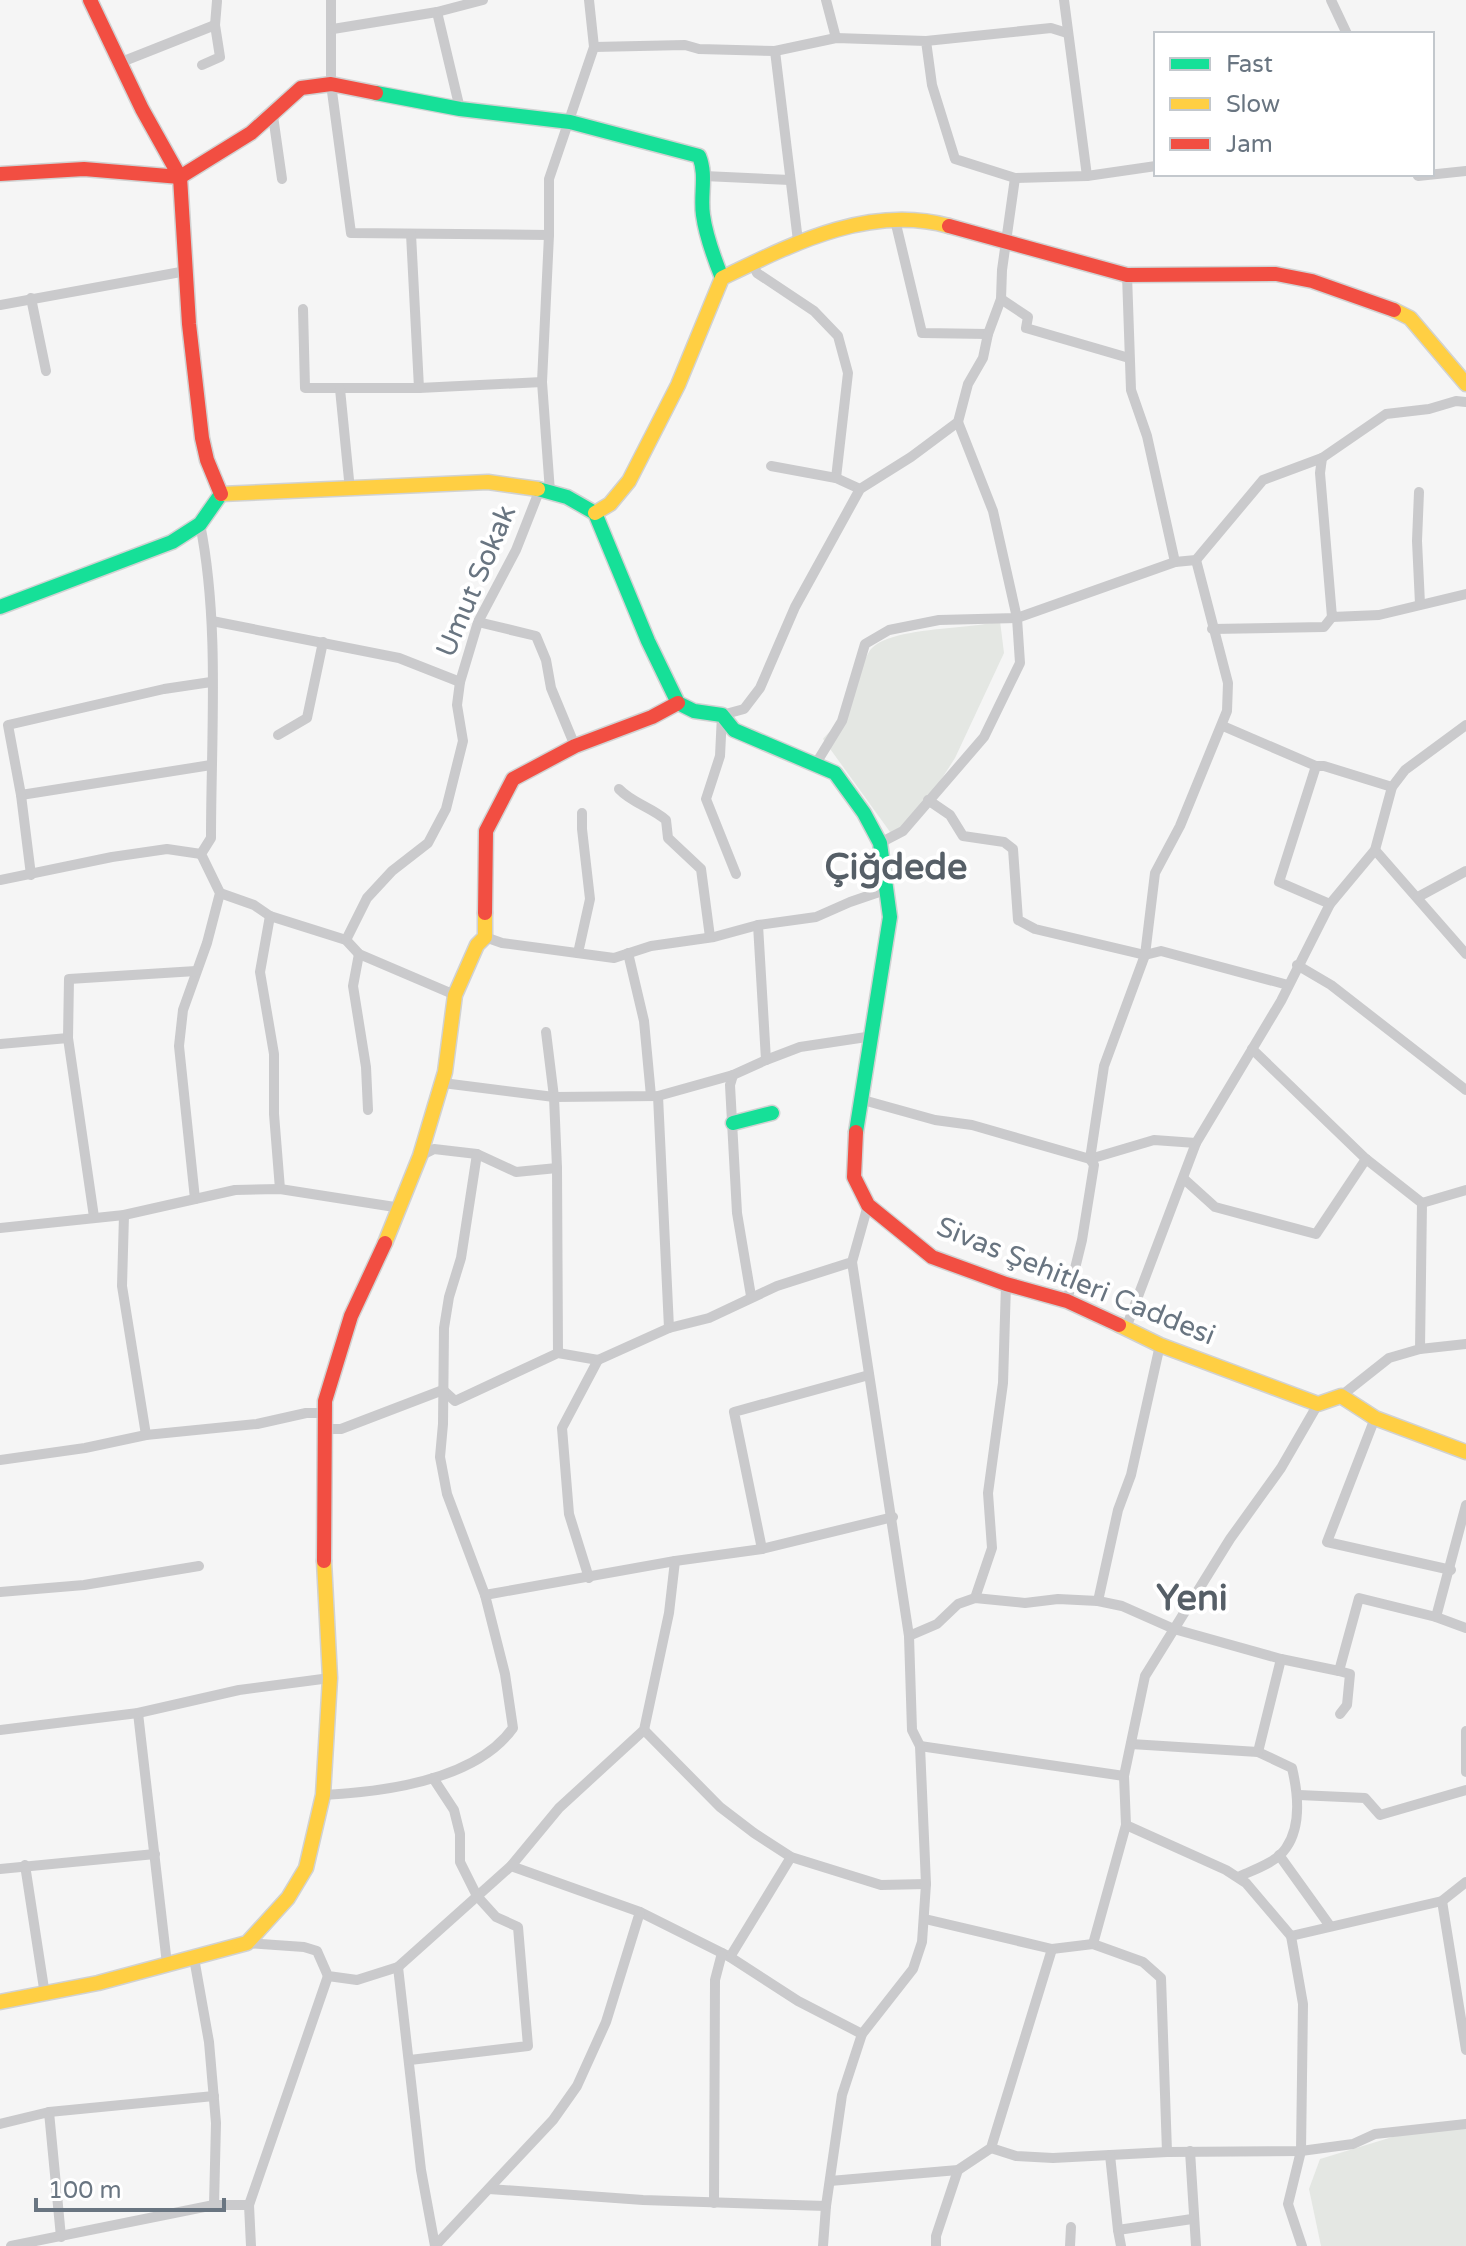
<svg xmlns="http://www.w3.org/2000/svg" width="1466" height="2246" font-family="'Varela Round',sans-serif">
	<rect width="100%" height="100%" fill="#f5f5f5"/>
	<!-- green -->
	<g fill="#e4e7e3">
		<path d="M1000,621L1004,653L955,758L928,800L893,836L823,739C829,732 838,724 843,716C855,697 857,671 869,652C885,626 970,630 1000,621Z"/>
		<polygon points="1466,2128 1466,2246 1321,2246 1309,2189 1320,2159 1399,2135"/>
	</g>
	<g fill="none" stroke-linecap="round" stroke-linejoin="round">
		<defs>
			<g id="fast">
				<path d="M376,93L460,109L570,122L699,156C707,175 700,195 703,215C706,237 714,258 722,278"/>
				<polyline points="538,489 567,497 595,513 648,641 678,703 694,711 722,715 734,730 835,773 864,813 880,843 890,917 856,1132"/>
				<polyline points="0,607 172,542 200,524 221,494"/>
				<polyline points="733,1123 772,1113"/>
			</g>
			<g id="slow">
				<polyline points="1394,310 1410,318 1466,384"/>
				<polyline points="221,494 488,482 538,489"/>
				<path d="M595,513L610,504L629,481L678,385L722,278C792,244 869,204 949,226"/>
				<polyline points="385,1243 420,1156 445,1072 455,995 477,945 485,937 485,913"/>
				<polyline points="1119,1325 1160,1345 1318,1404 1341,1396 1375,1418 1466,1452"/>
				<polyline points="0,2002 98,1983 247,1943 288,1898 306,1868 323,1795 330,1678 324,1561"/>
			</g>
			<g id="jam">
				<polyline points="90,0 142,109 180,177 189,324 202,438 207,460 221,494"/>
				<polyline points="0,174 84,169 180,177 251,133 301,88 331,84 376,93"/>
				<polyline points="949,226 1127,275 1276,274 1312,281 1394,310"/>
				<polyline points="485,913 486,831 513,779 575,746 652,717 678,703"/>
				<polyline points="856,1132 854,1177 868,1205 932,1257 1006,1284 1067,1301 1119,1325"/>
				<polyline points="324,1561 325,1401 351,1316 385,1243"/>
			</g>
		</defs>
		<!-- fast casing -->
		<use href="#fast" stroke="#d1d2d2" stroke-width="17"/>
		<!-- slow casing -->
		<use href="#slow" stroke="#d1d2d2" stroke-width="17"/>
		<!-- jam casing -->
		<use href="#jam" stroke="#d1d2d2" stroke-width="17"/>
		<!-- street -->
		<g stroke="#cacacc" stroke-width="10">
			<polyline points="331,0 331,84 351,233 549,235"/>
			<polyline points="826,0 836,38"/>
			<polyline points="1064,0 1087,176"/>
			<polyline points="1331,0 1347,34"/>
			<polyline points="437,12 460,109"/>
			<polyline points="333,29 437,12 483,0"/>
			<polyline points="926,41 1051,28 1067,33"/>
			<polyline points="594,47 685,45 699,49 775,51 836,38 926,41 932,85 955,159 1015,178 1087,176 1156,166"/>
			<polyline points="775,51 798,241"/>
			<polyline points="119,63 215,25"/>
			<polyline points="202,65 220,57 215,25 217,1"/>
			<polyline points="273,116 282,179"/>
			<polyline points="1417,174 1418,176 1466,171"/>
			<polyline points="704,176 790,180"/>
			<polyline points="895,220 922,333 988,334"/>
			<polyline points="411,234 419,388"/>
			<polyline points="752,263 757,273 814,311 838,336 848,373 836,478"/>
			<polyline points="1127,275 1131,390 1147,436 1175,562"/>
			<polyline points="31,298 46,371"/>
			<polyline points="1001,299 1028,317 1026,328 1129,358"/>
			<polyline points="0,305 186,271"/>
			<polyline points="303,309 305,388 419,388 542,382"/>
			<polyline points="340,389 350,490"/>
			<polyline points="1322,458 1320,473 1332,617 1379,615 1466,594"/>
			<polyline points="771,466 836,478 860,489"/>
			<polyline points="550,492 542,382 549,235 549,179 594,47 589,0"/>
			<polyline points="1419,492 1417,541 1420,604"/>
			<polyline points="212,621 399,658 460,682"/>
			<polyline points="478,622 536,636 546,660 551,688 575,746"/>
			<polyline points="1212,629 1324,627 1332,617"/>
			<polyline points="1223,726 1316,766 1324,766 1392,787"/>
			<polyline points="278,735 307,718 323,642"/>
			<polyline points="815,765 842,721 865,644 889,630 939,620 1017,618 1175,562 1196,560 1263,480 1322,458 1386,414 1429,409 1456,401 1466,402"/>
			<polyline points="1316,766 1279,882 1330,904"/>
			<path d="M619,789C632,803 651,807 666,820L668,838L701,869L710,937"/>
			<polyline points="21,795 211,765"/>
			<polyline points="928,800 950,815 963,836 1004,842 1013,849 1018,920 1035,929 1145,955 1161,951 1288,985"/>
			<polyline points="880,843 903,831 984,737 1020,663 1017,618 993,511 958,422"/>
			<polyline points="1375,850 1466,954"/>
			<polyline points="736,874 706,799 720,756 722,715 744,709 760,688 795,607 860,489 911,457 958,422 968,384 983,358 988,334 1001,299 1002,270 1015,178"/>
			<polyline points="31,875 21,795 8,725 164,689 211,682"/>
			<polyline points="0,880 112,857 167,849 201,854"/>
			<polyline points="220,893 254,905 270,916 346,940 359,954 455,995"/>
			<polyline points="1418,897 1466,871"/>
			<polyline points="270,916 260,972 274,1054 274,1114 280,1189"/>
			<polyline points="485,937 502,943 614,958 651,946 714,937 758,925 816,917 850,902 888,889"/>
			<polyline points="346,940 367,898 392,871 428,843 446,809 463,741 457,705 460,682 478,622 516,550 540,489"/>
			<polyline points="578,953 590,899 582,829 582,813"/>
			<polyline points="628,953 644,1021 651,1096"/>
			<polyline points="359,954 353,986 366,1067 368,1110"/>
			<polyline points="1297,965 1331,985 1466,1090"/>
			<polyline points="0,1044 68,1038"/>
			<polyline points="1252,1049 1366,1159 1422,1203 1420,1349"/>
			<polyline points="766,1060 800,1047 873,1036"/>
			<polyline points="733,1075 730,1085 737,1213 751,1296"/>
			<polyline points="443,1083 554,1097 546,1032"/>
			<polyline points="658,1096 669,1328"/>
			<polyline points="863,1100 935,1120 972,1125 1090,1159 1154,1140 1196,1143"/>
			<polyline points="420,1156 434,1149 477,1154 516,1172 557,1168"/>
			<polyline points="1184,1179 1215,1207 1316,1234 1366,1159"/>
			<path d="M195,1199L179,1046L183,1010L207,943L220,893L201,854L211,838C211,736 220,623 200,524"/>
			<polyline points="1422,1203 1466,1190"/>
			<polyline points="124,1215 122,1286 146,1435"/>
			<polyline points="94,1217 68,1038 69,979 196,971"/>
			<polyline points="0,1228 124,1215 235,1190 280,1189 401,1208"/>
			<polyline points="1067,1301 1082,1240 1094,1165 1090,1159 1104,1066 1145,955 1155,873 1180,826 1227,711 1228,683 1196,560"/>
			<polyline points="1126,1328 1196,1143 1281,1001 1330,904 1375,850 1392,787 1405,770 1466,725"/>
			<polyline points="558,1353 557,1168 554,1097 658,1096 733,1075 766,1060 758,925"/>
			<polyline points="1341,1396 1389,1358 1420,1349 1466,1344"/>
			<polyline points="1375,1418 1327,1542 1451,1570"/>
			<polyline points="323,1429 341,1429 443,1390 455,1401 558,1353 598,1360 669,1328 709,1318 777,1286 852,1262 868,1205"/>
			<polyline points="0,1460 85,1448 146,1435 257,1424 306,1413 324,1413"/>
			<polyline points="762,1549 734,1412 869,1375"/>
			<polyline points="589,1578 569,1514 562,1428 598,1360"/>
			<polyline points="0,1592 84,1585 199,1566"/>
			<polyline points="485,1595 675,1561 762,1549 893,1517"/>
			<polyline points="975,1598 992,1548 988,1493 1003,1383 1006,1284"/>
			<polyline points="1098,1601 1118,1510 1131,1475 1160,1345"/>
			<polyline points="1436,1617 1466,1505"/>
			<polyline points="909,1636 937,1624 958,1604 975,1598 1025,1603 1058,1599 1098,1601 1122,1606 1174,1629 1281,1659 1339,1671 1359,1598 1436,1617 1466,1628"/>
			<polyline points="1339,1671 1350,1674 1347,1705 1340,1714"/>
			<polyline points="138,1713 167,1964"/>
			<polyline points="0,1730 138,1713 239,1690 330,1678"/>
			<polyline points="644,1730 720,1807 754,1833 791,1857 881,1885 926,1884"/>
			<polyline points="1466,1731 1466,1772"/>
			<path d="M1131,1744L1258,1752L1292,1768C1298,1793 1302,1825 1286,1848C1276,1863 1253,1870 1238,1877"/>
			<polyline points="920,1746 1124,1776"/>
			<polyline points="1258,1752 1281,1659"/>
			<path d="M323,1795C383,1792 475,1781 513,1728L505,1674L485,1595L447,1494L440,1457L443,1424L444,1328L449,1297L461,1258L477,1154"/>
			<polyline points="1299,1795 1365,1798 1380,1815 1466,1790"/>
			<polyline points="1126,1825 1226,1870 1246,1883 1291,1936 1303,2004 1301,2151 1288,2204 1302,2246"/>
			<polyline points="1279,1855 1330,1926"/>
			<polyline points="25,1865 45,1995"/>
			<polyline points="511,1866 640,1912 730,1957 798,2001 862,2034"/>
			<polyline points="0,1869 155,1854"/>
			<polyline points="1442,1901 1466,2050"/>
			<polyline points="925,1919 1052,1949 1093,1944 1143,1962 1161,1978 1167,2152"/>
			<polyline points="1291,1936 1442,1901 1466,1882"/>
			<polyline points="247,1943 304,1947 317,1951 328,1976 357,1980 398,1967 511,1866 559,1808 644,1730 669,1613 675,1561"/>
			<polyline points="1093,1944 1126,1825 1124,1776 1145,1676 1230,1539 1281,1468 1318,1404"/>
			<polyline points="730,1957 791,1857"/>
			<polyline points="194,1958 209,2042 216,2123 214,2205"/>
			<polyline points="398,1967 421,2170 435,2246"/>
			<polyline points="410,2060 528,2046 518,1927 496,1917 477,1896 460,1862 460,1834 454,1810 433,1778"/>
			<polyline points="49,2112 214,2096"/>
			<polyline points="0,2124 49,2112 61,2237"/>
			<polyline points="991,2148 1016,2156 1053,2158 1167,2152 1301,2151 1353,2144 1375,2134 1466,2124"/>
			<polyline points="1190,2151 1196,2246"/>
			<polyline points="1110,2155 1118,2230 1192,2219"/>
			<polyline points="830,2181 958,2170 991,2148 1052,1949"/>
			<polyline points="489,2189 643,2200 826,2206"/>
			<polyline points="714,2203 715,1980 722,1953"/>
			<polyline points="1118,2230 1121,2246"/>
			<polyline points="11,2246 214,2205 249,2205"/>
			<polyline points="251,2246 249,2205 328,1976"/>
			<polyline points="435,2246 553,2120 577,2086 606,2022 640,1912"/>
			<polyline points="823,2246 826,2206 842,2095 862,2034 913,1969 922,1942 926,1884 920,1746 912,1730 909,1636 852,1262"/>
			<polyline points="936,2246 936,2236 958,2170"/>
			<polyline points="1070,2246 1071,2227"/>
		</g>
		<!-- fast -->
		<use href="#fast" stroke="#16e098" stroke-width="14"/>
		<!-- slow -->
		<use href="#slow" stroke="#ffcf43" stroke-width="14"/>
		<!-- jam -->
		<use href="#jam" stroke="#f24e42" stroke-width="14"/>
	</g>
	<g text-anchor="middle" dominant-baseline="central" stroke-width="8" stroke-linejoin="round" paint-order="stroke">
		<!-- street labels -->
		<g font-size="28" fill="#697581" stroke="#fff">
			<text transform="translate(476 581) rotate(-67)">Umut Sokak</text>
			<text transform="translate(1076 1281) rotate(22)">Sivas Şehitleri Caddesi</text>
		</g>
		<!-- district labels -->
		<g font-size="36" font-weight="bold" fill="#565f67" stroke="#fff">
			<text x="896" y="867">Çiğdede</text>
			<text x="1192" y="1598">Yeni</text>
		</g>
	</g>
	<!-- legend -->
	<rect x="1154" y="32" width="280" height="144" fill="#ffffff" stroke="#c3c8cd" stroke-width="2"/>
	<rect x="1170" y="58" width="40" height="12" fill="#16e098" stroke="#c3c8cd" stroke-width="2"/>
	<text x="1226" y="72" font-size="24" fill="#697581">Fast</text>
	<rect x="1170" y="98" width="40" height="12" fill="#ffcf43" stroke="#c3c8cd" stroke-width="2"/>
	<text x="1226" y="112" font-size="24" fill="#697581">Slow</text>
	<rect x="1170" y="138" width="40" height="12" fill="#f24e42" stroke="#c3c8cd" stroke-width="2"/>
	<text x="1226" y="152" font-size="24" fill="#697581">Jam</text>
	<!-- scale -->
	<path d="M36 2198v12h188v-12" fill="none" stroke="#697581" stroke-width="4"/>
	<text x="48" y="2198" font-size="24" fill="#697581" stroke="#ffffff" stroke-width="6" paint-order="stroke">100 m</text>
</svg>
